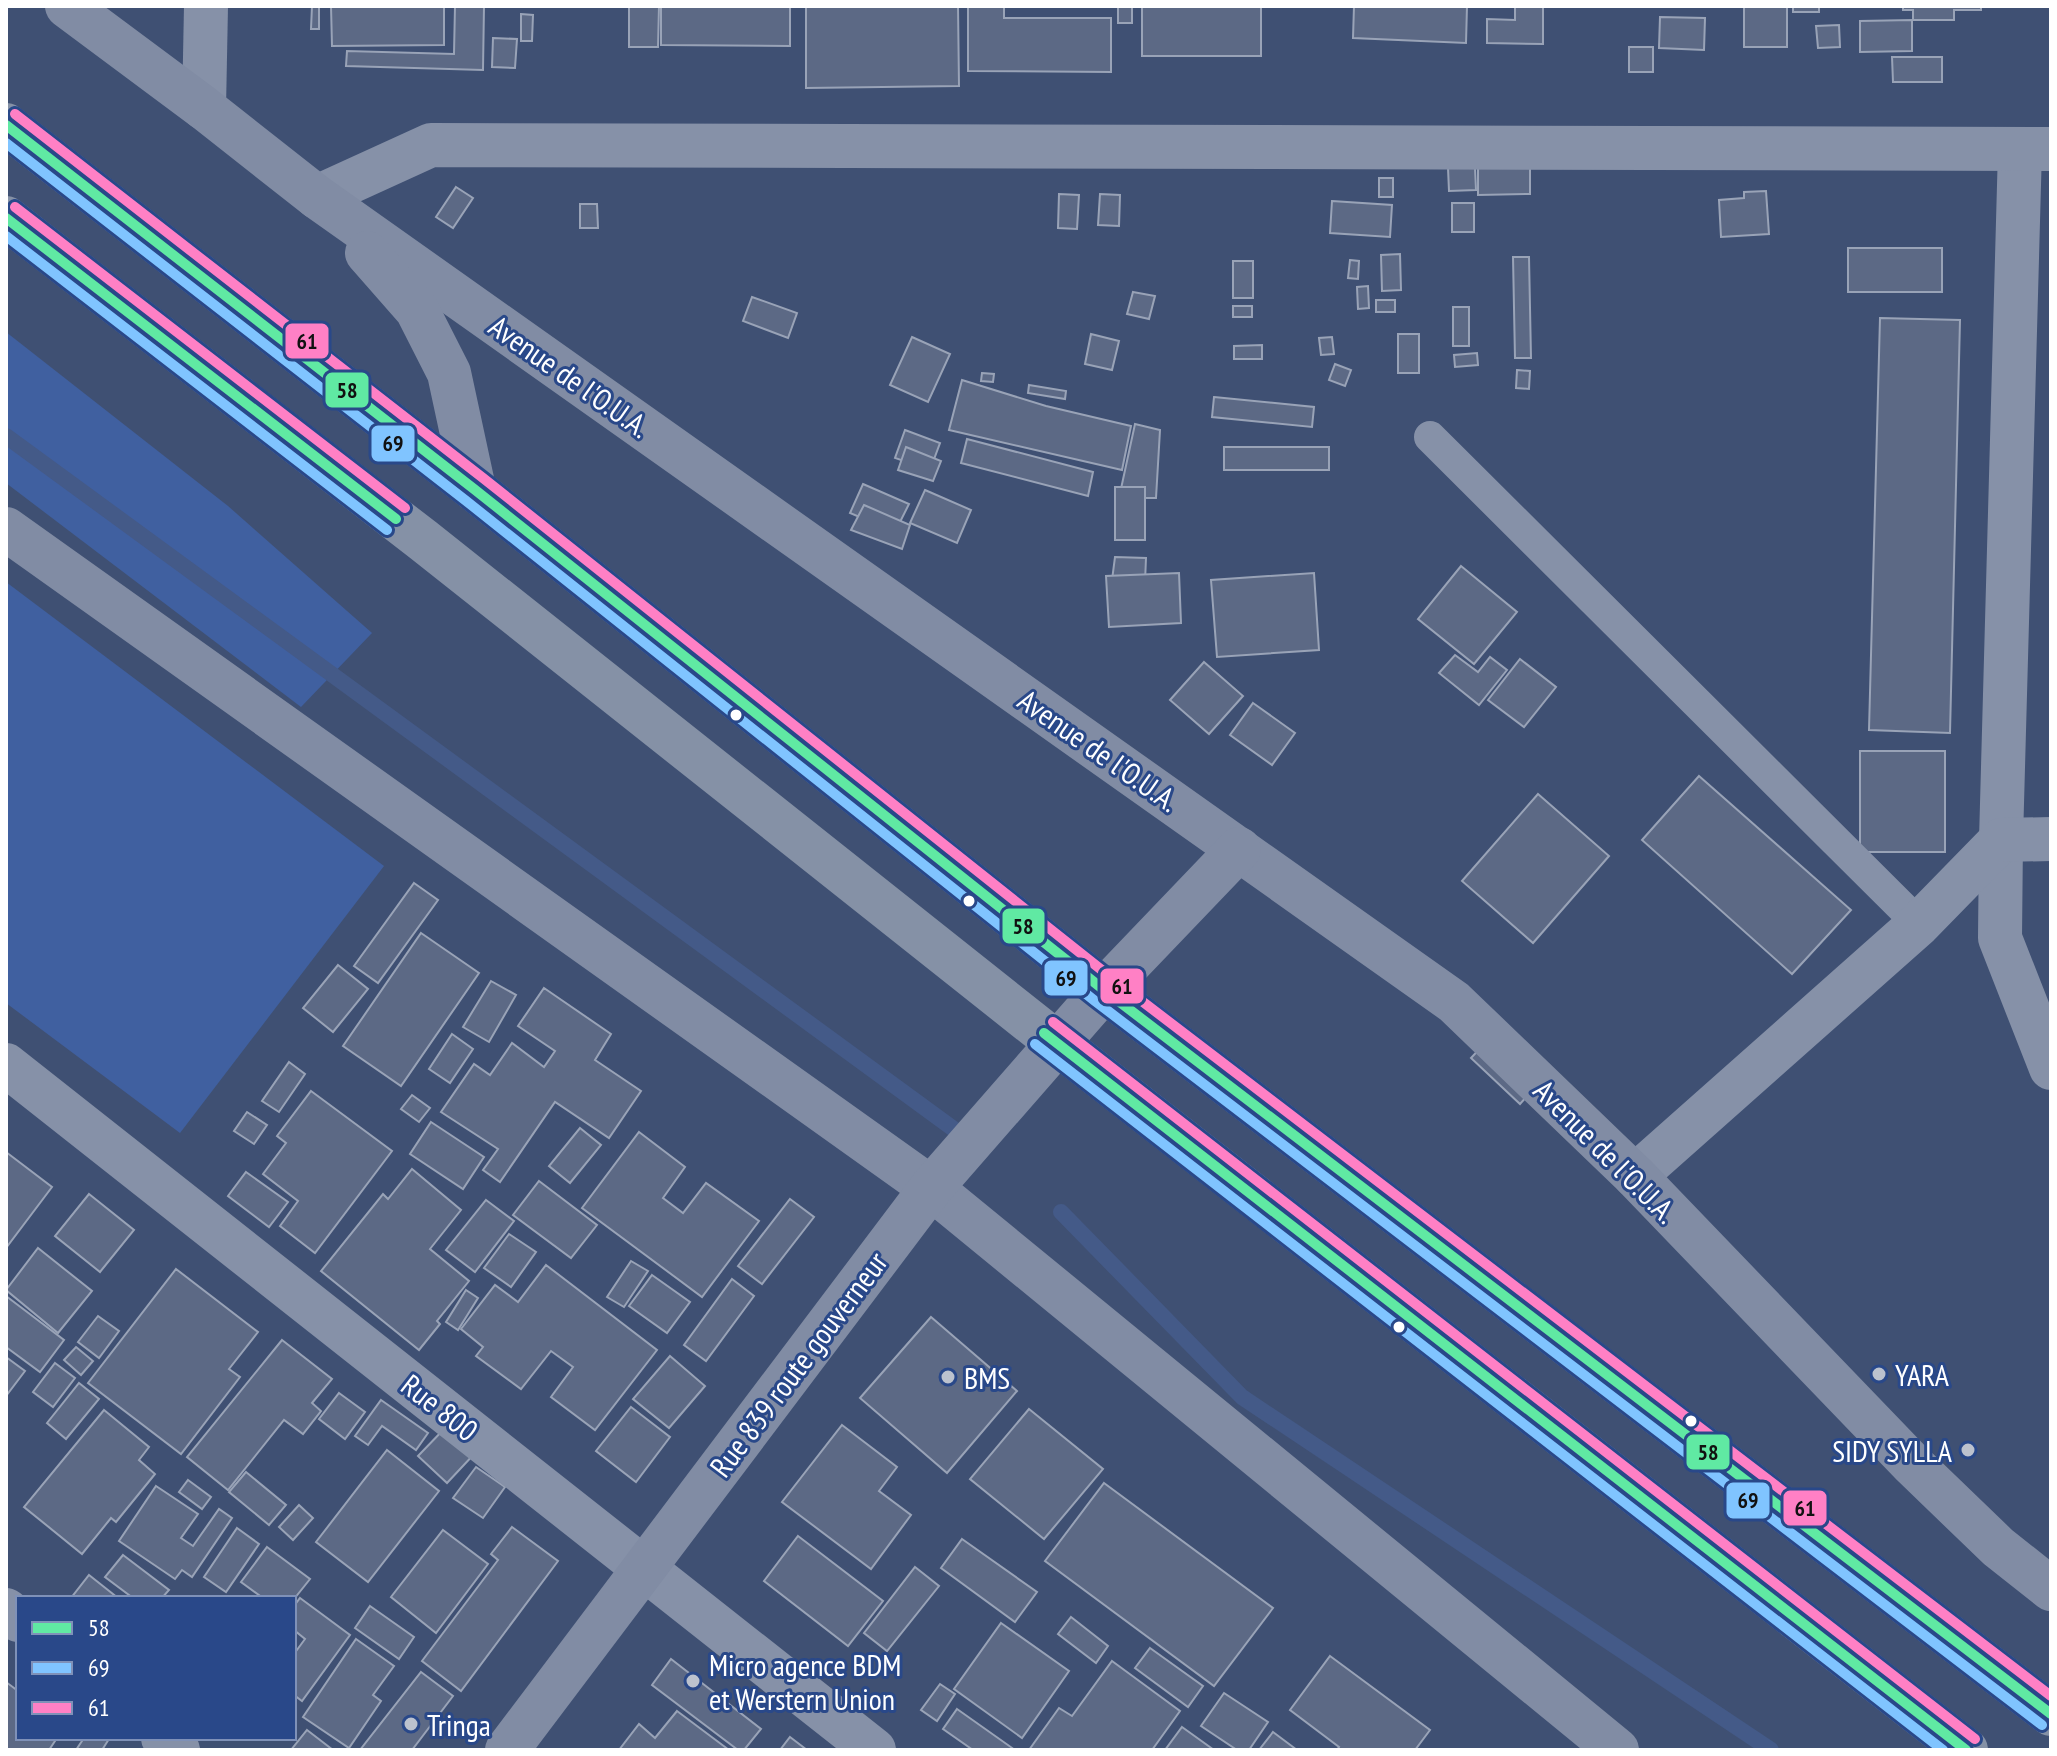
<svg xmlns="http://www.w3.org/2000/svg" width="2057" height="1756" font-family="'PT Sans Narrow',sans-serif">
	<rect width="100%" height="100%" fill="#3f5073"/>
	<!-- green -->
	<g fill="#4060a0">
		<polygon points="6,332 228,506 372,633 301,707 6,483"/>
		<polygon points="6,582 384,866 180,1133 6,1003"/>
	</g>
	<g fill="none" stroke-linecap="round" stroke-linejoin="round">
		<!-- stream -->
		<g stroke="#445a88" stroke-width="16">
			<polyline points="6,436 955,1130"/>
			<polyline points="1061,1212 1242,1397 1771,1750"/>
		</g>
	</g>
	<!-- building -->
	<g fill="#5c6985" stroke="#99a3b7" stroke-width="2">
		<polygon points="312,6 319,6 319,29 311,29"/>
		<polygon points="331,6 444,6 444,45 332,46"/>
		<polygon points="455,6 484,6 483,70 346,66 347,51 454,54"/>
		<polygon points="629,6 659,6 658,47 629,47"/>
		<polygon points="661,6 790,6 790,46 661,45"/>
		<polygon points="806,6 958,6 959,86 806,88"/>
		<polygon points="968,6 1004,6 1004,18 1111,18 1111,72 968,71"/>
		<rect x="1118" y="6" width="14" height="17"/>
		<rect x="1142" y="6" width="119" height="50"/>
		<polygon points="1354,6 1467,6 1466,43 1353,38"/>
		<polygon points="1515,6 1543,6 1543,44 1487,43 1487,19 1515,20"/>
		<rect x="1744" y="6" width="43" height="41"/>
		<rect x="1793" y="6" width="26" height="6"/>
		<polygon points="1903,6 1981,6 1981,10 1954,10 1954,20 1913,20 1913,10 1903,10"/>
		<polygon points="521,14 533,15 532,41 521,41"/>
		<polygon points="1660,17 1705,18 1704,50 1659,48"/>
		<polygon points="1912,20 1912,51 1860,52 1860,21"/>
		<polygon points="1839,25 1840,47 1818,48 1816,26"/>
		<polygon points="493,38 517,39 515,68 492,67"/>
		<rect x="1629" y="47" width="24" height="25"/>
		<polygon points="1892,57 1942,57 1942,82 1893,82"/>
		<polygon points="1530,166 1530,194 1478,195 1478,167"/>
		<polygon points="1448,168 1475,168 1476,190 1449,191"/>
		<rect x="1379" y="178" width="14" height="19"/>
		<polygon points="456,187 473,198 453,228 436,217"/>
		<polygon points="1766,191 1769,234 1721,237 1719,200 1744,198 1744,192"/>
		<polygon points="1059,194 1079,195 1077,229 1058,228"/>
		<polygon points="1100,194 1120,195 1119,226 1098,225"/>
		<polygon points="1332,201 1392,205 1390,237 1330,233"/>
		<rect x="1452" y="203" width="22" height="29"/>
		<polygon points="580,204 597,204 598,228 580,228"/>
		<rect x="1848" y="248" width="94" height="44"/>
		<polygon points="1400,254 1401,290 1382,291 1381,255"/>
		<polygon points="1513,257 1529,257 1531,358 1515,358"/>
		<polygon points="1350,260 1359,261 1358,279 1348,278"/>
		<rect x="1233" y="261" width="20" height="37"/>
		<polygon points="1368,286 1369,308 1358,309 1357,287"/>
		<polygon points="1133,292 1155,296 1149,319 1127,314"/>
		<polygon points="752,297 797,313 788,338 743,321"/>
		<rect x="1376" y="300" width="19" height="12"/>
		<rect x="1233" y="306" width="19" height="11"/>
		<rect x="1453" y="307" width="16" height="39"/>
		<polygon points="1880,318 1960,320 1950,733 1869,730"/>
		<polygon points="1091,334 1119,341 1112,370 1085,364"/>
		<rect x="1398" y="334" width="21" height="39"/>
		<polygon points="912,337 950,354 928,402 890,385"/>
		<polygon points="1332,337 1334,354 1321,355 1319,338"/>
		<polygon points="1262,345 1262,359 1234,359 1234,346"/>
		<polygon points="1477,353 1478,365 1455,367 1454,355"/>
		<polygon points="1335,364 1351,370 1345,386 1329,380"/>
		<polygon points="1517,370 1530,371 1529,389 1516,388"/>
		<polygon points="982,373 994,374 993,382 981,381"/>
		<polygon points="962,380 1046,406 1131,426 1122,470 949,430"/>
		<polygon points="1029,385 1066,391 1065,399 1028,393"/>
		<polygon points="1214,397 1314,407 1312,427 1212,417"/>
		<polygon points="1135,424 1160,430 1156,498 1119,498"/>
		<polygon points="905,430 940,443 930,470 895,458"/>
		<polygon points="967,439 1093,472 1088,496 961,463"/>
		<polygon points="906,447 941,461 933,481 898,470"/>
		<rect x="1224" y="447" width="105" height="23"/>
		<polygon points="863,484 909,504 895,532 850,513"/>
		<rect x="1115" y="487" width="30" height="53"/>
		<polygon points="925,490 971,510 957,543 910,523"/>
		<polygon points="864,505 910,525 902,549 851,530"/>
		<polygon points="1115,557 1146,558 1145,582 1112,580"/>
		<polygon points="1461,566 1517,612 1474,664 1418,619"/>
		<polygon points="1179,573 1181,623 1109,627 1106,576"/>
		<polygon points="1314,573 1319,650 1217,657 1211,580"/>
		<polygon points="1455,655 1478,672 1490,657 1507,670 1479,705 1439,673"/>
		<polygon points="1520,659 1556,687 1524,727 1488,700"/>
		<polygon points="1204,662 1243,696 1209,734 1170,700"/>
		<polygon points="1253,703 1295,733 1272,765 1230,735"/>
		<rect x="1860" y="751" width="85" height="101"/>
		<polygon points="1699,776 1851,910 1792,974 1642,840"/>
		<polygon points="1538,794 1609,856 1533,943 1462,881"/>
		<polygon points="414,883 438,900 378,983 354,966"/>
		<polygon points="421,933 479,973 401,1086 343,1046"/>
		<polygon points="338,965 368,989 333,1032 303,1008"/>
		<polygon points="491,981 516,995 489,1042 463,1027"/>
		<polygon points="544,988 611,1034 595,1060 641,1091 609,1138 555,1102 500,1182 483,1170 498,1149 441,1112 474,1064 490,1075 512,1043 544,1067 555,1051 518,1026"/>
		<polygon points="452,1034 473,1049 450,1083 429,1069"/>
		<polygon points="1486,1042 1535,1087 1520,1104 1471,1058"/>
		<polygon points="289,1062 305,1074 279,1112 262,1101"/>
		<polygon points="311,1091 392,1151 315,1253 280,1226 298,1201 263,1174 286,1143 277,1136"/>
		<polygon points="412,1095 430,1108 419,1122 401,1109"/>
		<polygon points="247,1112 267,1125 254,1144 234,1131"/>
		<polygon points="431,1122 484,1157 463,1189 410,1154"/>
		<polygon points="580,1128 601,1145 570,1183 549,1166"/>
		<polygon points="639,1132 685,1167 663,1198 683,1213 706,1183 759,1221 702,1297 582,1208"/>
		<polygon points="6,1152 52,1187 6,1248"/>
		<polygon points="412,1169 461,1210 430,1249 469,1281 437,1321 440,1324 419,1350 321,1271 383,1194 388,1199"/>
		<polygon points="246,1172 288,1202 269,1227 228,1196"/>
		<polygon points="539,1181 597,1225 571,1258 513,1215"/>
		<polygon points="89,1194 134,1230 100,1272 55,1236"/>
		<polygon points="790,1199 814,1217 762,1284 738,1266"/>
		<polygon points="486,1200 514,1221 475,1272 446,1250"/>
		<polygon points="509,1234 536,1252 511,1287 484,1268"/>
		<polygon points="38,1248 92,1291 58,1333 6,1290"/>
		<polygon points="631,1261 648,1271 624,1307 607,1297"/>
		<polygon points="546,1265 657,1350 595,1430 551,1397 573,1367 551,1351 521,1389 476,1356 483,1347 461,1329 495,1285 518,1302"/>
		<polygon points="176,1269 258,1332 229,1369 240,1377 181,1454 88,1383"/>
		<polygon points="652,1275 690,1302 667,1333 629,1306"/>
		<polygon points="732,1279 754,1296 706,1361 684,1345"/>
		<polygon points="466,1290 478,1298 458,1330 446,1322"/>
		<polygon points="6,1296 64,1340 40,1372 6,1347"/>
		<polygon points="98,1316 119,1331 99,1358 78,1342"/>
		<polygon points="931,1317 1017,1391 947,1473 860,1398"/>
		<polygon points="282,1340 332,1379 312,1403 321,1411 303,1434 284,1420 228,1490 187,1457"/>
		<polygon points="76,1347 93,1361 81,1375 64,1360"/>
		<polygon points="670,1356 705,1386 669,1428 633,1399"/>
		<polygon points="6,1357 25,1371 6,1396"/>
		<polygon points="55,1363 75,1378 53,1407 33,1392"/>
		<polygon points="79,1383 99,1399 66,1439 47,1423"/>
		<polygon points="339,1393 365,1412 345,1439 319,1419"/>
		<polygon points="381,1400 428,1433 416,1450 382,1426 368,1445 355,1436"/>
		<polygon points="631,1407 670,1437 636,1482 596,1451"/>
		<polygon points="1029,1409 1103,1469 1044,1539 970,1479"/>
		<polygon points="104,1410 149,1447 139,1460 155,1474 116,1522 111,1518 82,1554 24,1507"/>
		<polygon points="842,1425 897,1467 879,1491 911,1515 871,1569 782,1502"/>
		<polygon points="447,1426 476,1452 447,1483 418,1456"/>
		<polygon points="387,1450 439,1491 368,1582 316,1542"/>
		<polygon points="476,1467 505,1487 483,1518 453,1498"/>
		<polygon points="246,1472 286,1505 269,1525 229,1492"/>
		<polygon points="188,1480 211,1497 202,1509 179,1492"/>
		<polygon points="1104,1483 1273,1608 1214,1686 1045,1561"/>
		<polygon points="156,1486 198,1514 181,1538 193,1546 219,1509 232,1518 192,1577 182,1570 175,1579 119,1541"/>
		<polygon points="299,1505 313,1518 293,1540 279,1527"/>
		<polygon points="512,1527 558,1561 461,1691 422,1661 498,1560 491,1554"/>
		<polygon points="237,1528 259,1544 226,1592 204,1577"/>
		<polygon points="443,1530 488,1564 436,1633 391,1597"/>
		<polygon points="798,1536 883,1601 848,1646 764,1581"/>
		<polygon points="962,1539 1037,1592 1015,1622 941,1568"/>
		<polygon points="267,1547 310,1579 294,1599 263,1598 241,1582"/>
		<polygon points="123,1555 169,1590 162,1598 133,1598 105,1577"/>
		<polygon points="915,1567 939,1586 887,1651 864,1633"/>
		<polygon points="89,1575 118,1598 71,1598"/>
		<polygon points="300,1598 350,1635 302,1701 294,1695 294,1654 305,1639 294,1630 294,1606"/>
		<polygon points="370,1606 414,1637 399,1659 355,1628"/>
		<polygon points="1071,1617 1108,1646 1096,1663 1058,1634"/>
		<polygon points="1001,1623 1069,1671 1022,1738 954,1689"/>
		<polygon points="356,1639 394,1666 373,1695 381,1701 349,1748 303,1717"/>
		<polygon points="1150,1648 1203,1686 1188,1707 1135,1668"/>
		<polygon points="1330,1656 1430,1730 1415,1750 1337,1750 1339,1747 1290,1710"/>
		<polygon points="671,1659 761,1729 744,1750 738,1750 652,1685"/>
		<polygon points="1112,1661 1180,1711 1152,1750 1029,1750 1059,1708 1072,1716"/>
		<polygon points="421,1672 453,1696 412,1750 360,1750"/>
		<polygon points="6,1682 18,1691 18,1738 57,1738 49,1750 6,1750"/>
		<polygon points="940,1684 955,1694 937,1721 921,1710"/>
		<polygon points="1224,1693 1268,1722 1249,1750 1237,1750 1201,1726"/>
		<polygon points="957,1709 1015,1750 973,1750 943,1729"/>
		<polygon points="677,1711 729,1750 619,1750 639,1724 655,1738"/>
		<polygon points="1182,1727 1214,1750 1165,1750"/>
		<polygon points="307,1730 333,1750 291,1750"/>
		<polygon points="1273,1732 1297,1750 1259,1750"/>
		<polygon points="790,1737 807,1750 780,1750"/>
		<polygon points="84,1738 107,1738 109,1739 102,1750 76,1750"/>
	</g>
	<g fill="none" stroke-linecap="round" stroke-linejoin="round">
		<!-- lane -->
		<polyline stroke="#8691a8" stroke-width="32" points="1430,437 1919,924"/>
		<!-- street -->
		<g stroke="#8691a8" stroke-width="44">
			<polyline points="204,108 206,6"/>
			<polyline points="2020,149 2001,840 2000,938 2051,1068"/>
			<polyline points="317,197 431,145 2051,149"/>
			<polyline points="6,1065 874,1750"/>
			<polyline points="1635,1176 1919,924 2001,840 2051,839"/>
			<polyline points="6,1610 18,1620"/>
			<polyline points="163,1738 178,1750"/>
		</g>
		<!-- secondary -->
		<g stroke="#818ca4" stroke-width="44">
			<polyline points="67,6 204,108 317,197 1454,1002 1635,1176 1913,1465 1998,1547 2051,1589"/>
			<polyline points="367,253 417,310 449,373 474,489"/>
			<polyline points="6,529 931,1188 1617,1750"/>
			<polyline points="507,1750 931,1188 1104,990 1239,849"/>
		</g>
		<!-- highway -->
		<g stroke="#8591a6" stroke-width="44">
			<polyline points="6,125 474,489 1104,990 2051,1714"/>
			<polyline points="6,218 423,540 1057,1043 1966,1750"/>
		</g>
		<defs>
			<g id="bus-1">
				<polyline points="6,125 474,489 1104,990 2051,1714"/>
				<polyline points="6,218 396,519"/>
				<polyline points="1044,1033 1966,1750"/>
			</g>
			<g id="bus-2">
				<polyline points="6,143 465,500 1095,1001 2042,1725"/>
				<polyline points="6,236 387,530"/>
				<polyline points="1035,1044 1943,1750"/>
			</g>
			<g id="bus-3">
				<polyline points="15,114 483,478 1113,979 2051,1696"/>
				<polyline points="15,207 405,508"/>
				<polyline points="1053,1022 1975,1739"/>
			</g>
		</defs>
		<!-- bus-1 casing -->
		<use href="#bus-1" stroke="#294889" stroke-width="16"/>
		<!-- bus-2 casing -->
		<use href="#bus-2" stroke="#294889" stroke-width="16"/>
		<!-- bus-3 casing -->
		<use href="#bus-3" stroke="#294889" stroke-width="16"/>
		<!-- bus-1 -->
		<use href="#bus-1" stroke="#60e9a3" stroke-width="10"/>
		<!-- bus-2 -->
		<use href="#bus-2" stroke="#80c4ff" stroke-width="10"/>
		<!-- bus-3 -->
		<use href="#bus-3" stroke="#ff80c5" stroke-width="10"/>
	</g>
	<!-- markers -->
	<g fill="#fff" stroke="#294889" stroke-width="3">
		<circle cx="736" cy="715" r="7"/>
		<circle cx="969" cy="901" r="7"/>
		<circle cx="1399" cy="1327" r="7"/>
		<circle cx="1691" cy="1421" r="7"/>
	</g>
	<g fill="#bcc2ce" stroke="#294889" stroke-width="3">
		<circle cx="1879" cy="1374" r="8"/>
		<circle cx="948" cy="1377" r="8"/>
		<circle cx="1968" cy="1450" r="8"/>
		<circle cx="693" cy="1681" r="8"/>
		<circle cx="411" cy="1724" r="8"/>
	</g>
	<g text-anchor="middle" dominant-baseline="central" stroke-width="6" stroke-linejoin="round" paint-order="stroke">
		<!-- street labels -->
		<g font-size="30" fill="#fff" stroke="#294889">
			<text transform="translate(570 376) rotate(35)">Avenue de l'O.U.A.</text>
			<text transform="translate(1099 750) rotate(35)">Avenue de l'O.U.A.</text>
			<text transform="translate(1606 1151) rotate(45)">Avenue de l'O.U.A.</text>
			<text transform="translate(798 1364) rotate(-53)">Rue 839 route gouverneur</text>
			<text transform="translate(440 1407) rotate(38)">Rue 800</text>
		</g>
		<!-- poi labels -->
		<g font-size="30" fill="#fff" stroke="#294889" text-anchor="start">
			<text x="1895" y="1374">YARA</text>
			<text x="964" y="1377">BMS</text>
			<text x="1952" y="1450" text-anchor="end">SIDY SYLLA</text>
			<text x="709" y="1664">Micro agence BDM<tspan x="709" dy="34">et Werstern Union</tspan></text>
			<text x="427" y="1724">Tringa</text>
		</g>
	</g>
	<g stroke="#294889" stroke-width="3">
		<rect x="284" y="322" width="46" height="38" rx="8" fill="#ff80c5"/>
		<rect x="324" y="371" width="46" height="38" rx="8" fill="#60e9a3"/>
		<rect x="370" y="424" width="46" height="39" rx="8" fill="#80c4ff"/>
		<rect x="1001" y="907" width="45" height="38" rx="8" fill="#60e9a3"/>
		<rect x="1043" y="959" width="46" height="38" rx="8" fill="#80c4ff"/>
		<rect x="1099" y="967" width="46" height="38" rx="8" fill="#ff80c5"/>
		<rect x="1685" y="1433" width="46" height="38" rx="8" fill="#60e9a3"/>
		<rect x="1725" y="1481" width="46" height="39" rx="8" fill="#80c4ff"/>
		<rect x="1782" y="1489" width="46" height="38" rx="8" fill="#ff80c5"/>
	</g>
	<g font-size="22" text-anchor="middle" font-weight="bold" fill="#111">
		<text x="307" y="349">61</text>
		<text x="347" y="398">58</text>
		<text x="393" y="451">69</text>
		<text x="1023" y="934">58</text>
		<text x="1066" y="986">69</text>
		<text x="1122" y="994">61</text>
		<text x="1708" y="1460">58</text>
		<text x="1748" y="1508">69</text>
		<text x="1805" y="1516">61</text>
	</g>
	<!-- border -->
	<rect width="2057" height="1756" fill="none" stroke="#ffffff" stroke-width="16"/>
	<!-- legend -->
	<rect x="16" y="1596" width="280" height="144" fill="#294889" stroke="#7f91b8" stroke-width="2"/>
	<rect x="32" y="1622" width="40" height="12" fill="#60e9a3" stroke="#7f91b8" stroke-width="2"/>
	<text x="88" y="1636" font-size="24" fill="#ffffff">58</text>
	<rect x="32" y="1662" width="40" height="12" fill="#80c4ff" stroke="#7f91b8" stroke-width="2"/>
	<text x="88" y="1676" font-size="24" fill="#ffffff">69</text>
	<rect x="32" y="1702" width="40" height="12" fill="#ff80c5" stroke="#7f91b8" stroke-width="2"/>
	<text x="88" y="1716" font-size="24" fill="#ffffff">61</text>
</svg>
